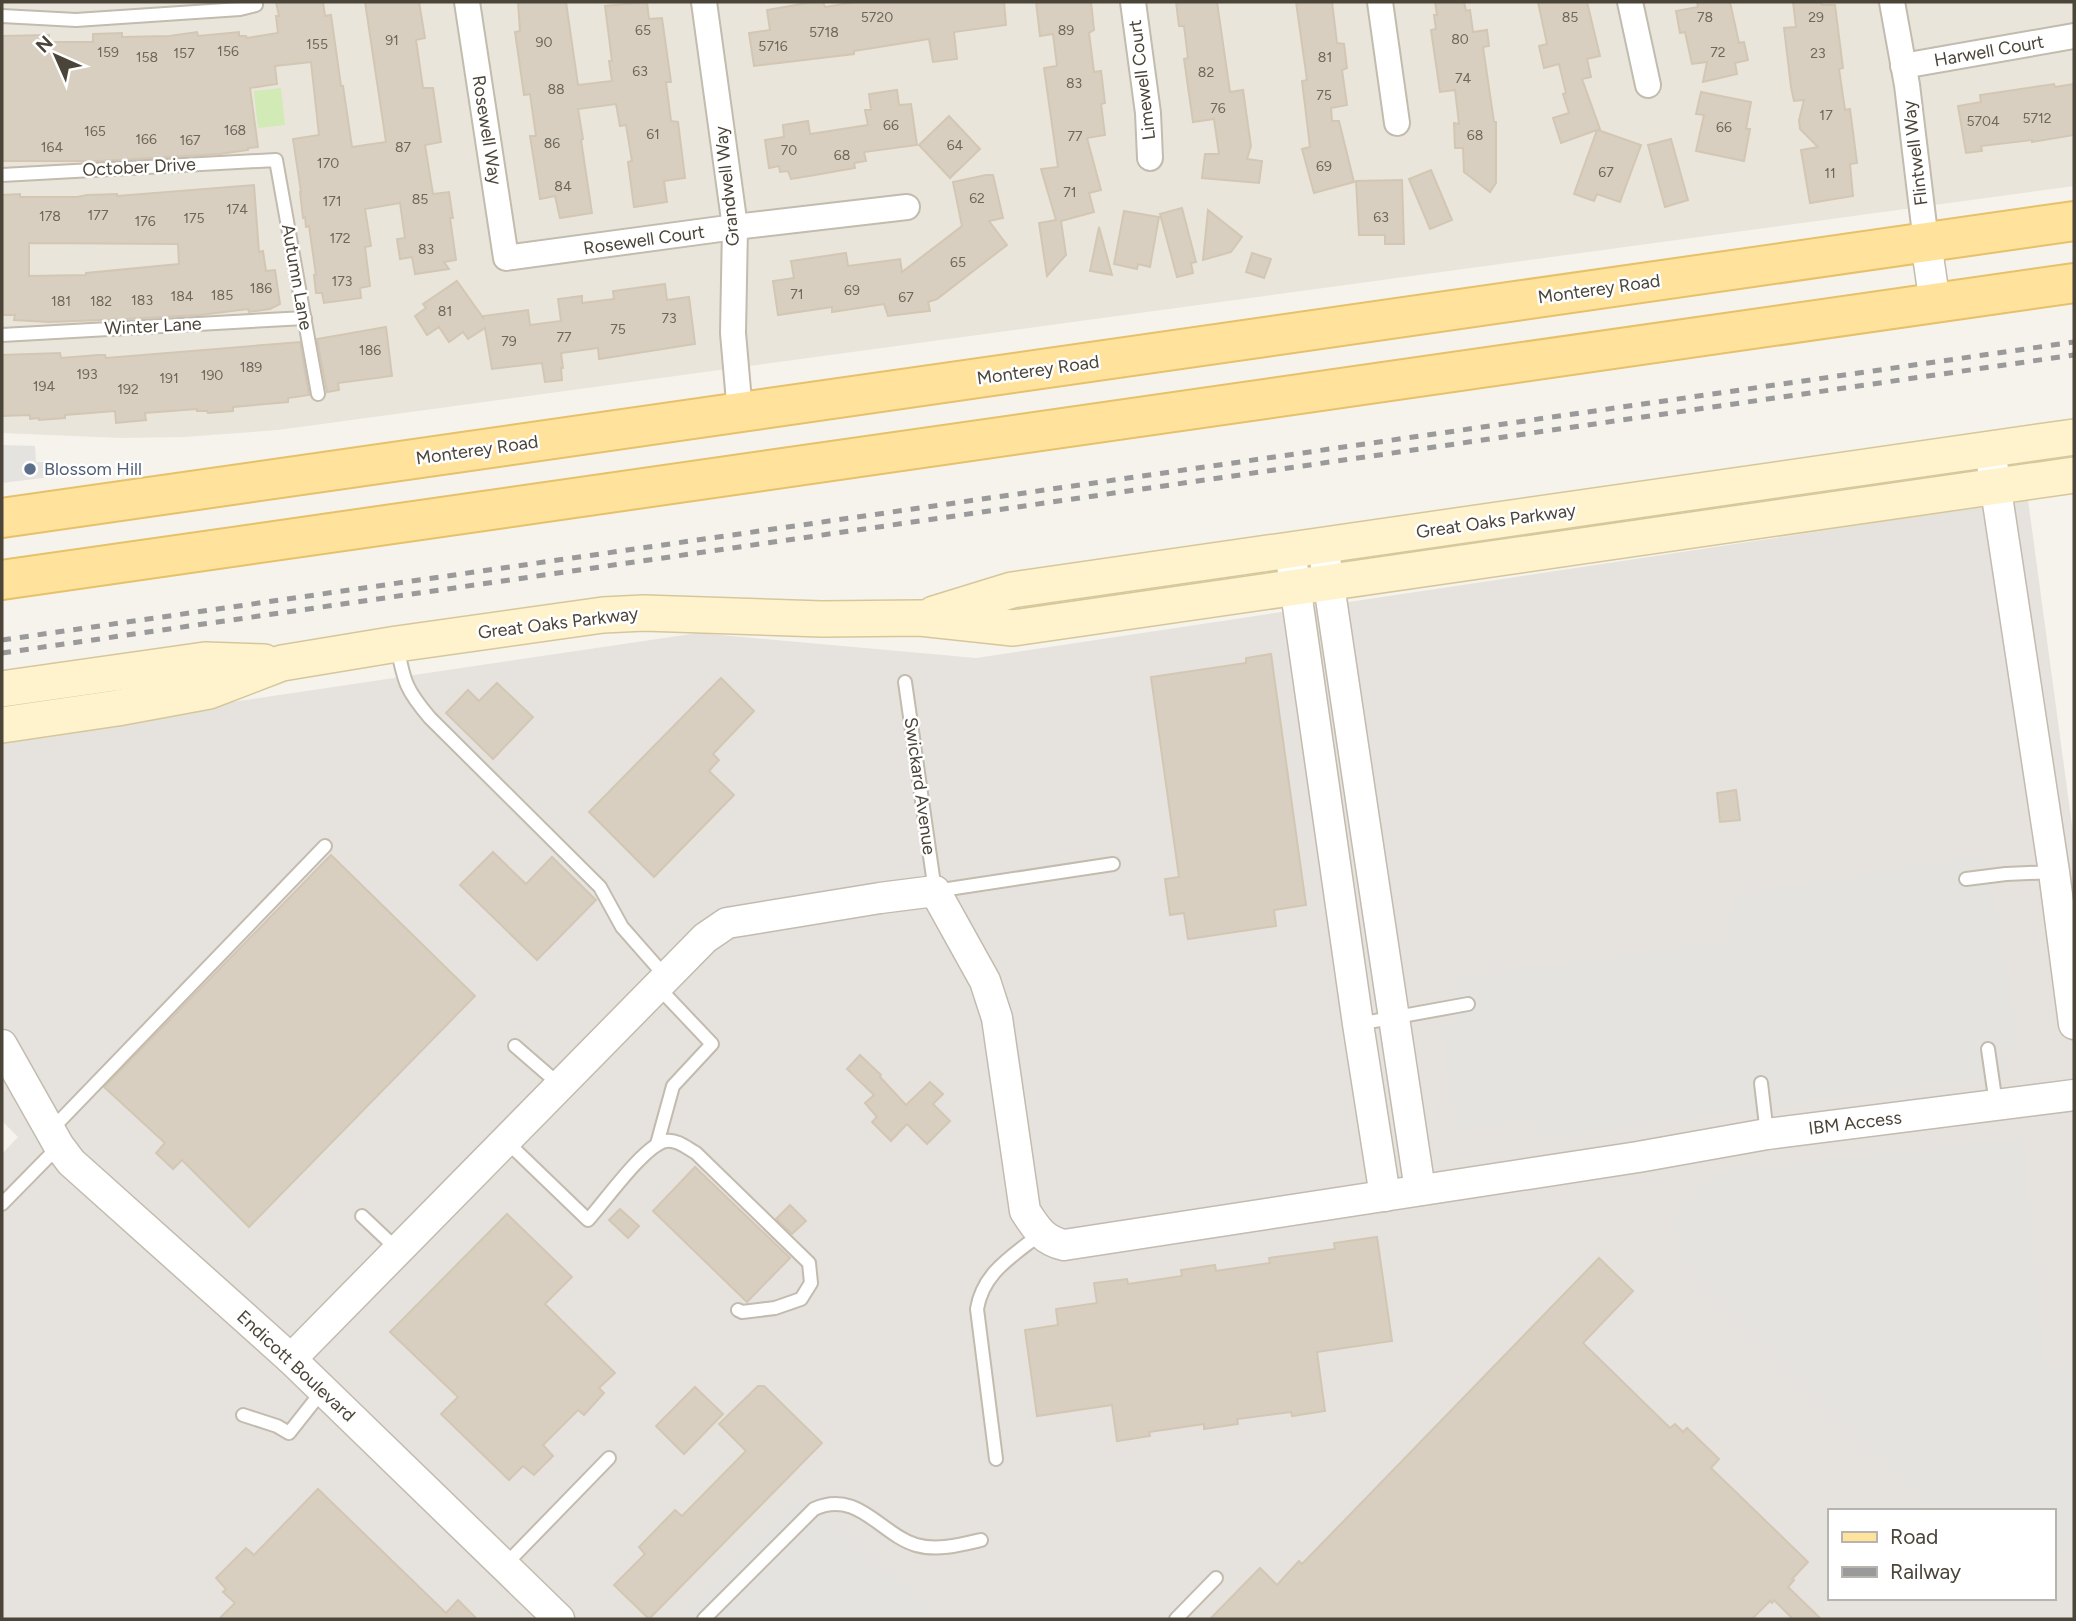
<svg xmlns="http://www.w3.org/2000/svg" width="2076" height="1621" font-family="Figtree,sans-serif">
	<rect width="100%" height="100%" fill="#f6f3ec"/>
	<!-- residential -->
	<polygon fill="#eae5da" points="2,2 2074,2 2074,186 278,430 184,437 121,438 2,433"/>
	<!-- industrial -->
	<path fill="#e6e2dd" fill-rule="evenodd" d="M2028,500L2074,840V1619H2V1154L18,1137L2,1121V744L225,703L698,633L976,658ZM1829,1511H2053V1598H1829Z"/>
	<!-- green -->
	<polygon fill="#d2eab5" points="281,88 285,125 258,128 254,91"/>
	<!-- parking -->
	<g fill="#e5e3e0">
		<polygon points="2,445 35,446 36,462 57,462 59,476 2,483"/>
		<polygon points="1985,856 2020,1046 2003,1051 2006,1073 1540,1138 1538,1120 1456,1129 1442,1029 1458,1024 1454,978 1732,941 1729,918 1734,906 1743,894"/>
		<polygon points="2023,1138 2044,1370 2074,1368 2074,1542 2053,1546 2053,1511 1935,1511 1682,1266 1673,1213 1715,1173"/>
		<polygon points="803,1494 933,1619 677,1619"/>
	</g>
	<!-- building -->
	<g fill="#d8cfc1" stroke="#d3c7b4" stroke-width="2" fill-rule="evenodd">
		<polygon points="276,2 323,2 325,16 331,15 341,86 343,86 352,147 386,142 365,2 419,2 425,38 416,40 423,88 433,88 441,142 425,145 433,194 449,192 453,218 450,218 456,260 444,262 449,269 415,274 412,257 400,259 397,239 405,238 400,203 365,209 371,246 365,247 370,286 360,288 361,298 324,303 322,293 316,293 314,275 316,275 309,226 306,227 305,217 303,218 300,192 301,192 293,139 319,135 311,62 275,66 277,84 250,88 258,147 248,148 248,150 220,154 97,161 2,161 2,36 49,35 49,42 93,42 93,34 122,33 122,37 169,36 197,32 198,36 239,32 239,36 246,36 247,38 278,33 276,16 279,16"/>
		<polygon points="518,2 566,2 578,85 612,81 609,61 612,61 605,6 647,2 649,19 662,18 671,82 666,82 671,121 678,122 685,178 664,181 667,202 634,207 628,162 632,161 626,125 620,126 616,104 578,109 583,139 581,140 592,213 560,218 555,196 540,199 530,136 536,136 530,94 524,95 515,32 520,31"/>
		<polygon points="813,2 823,2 825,7 856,2 1004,2 1006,25 954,32 957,59 933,62 929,39 854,51 854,54 754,66 749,33 770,30 767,10"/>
		<polygon points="1036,2 1091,2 1094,30 1089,33 1094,72 1101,71 1105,103 1101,104 1105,135 1087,138 1101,190 1089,193 1094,212 1061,221 1066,255 1047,276 1039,223 1056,220 1041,169 1058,167 1044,68 1057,66 1053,34 1040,36"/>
		<polygon points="1176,2 1217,2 1230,92 1243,90 1251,146 1247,159 1262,161 1259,183 1202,178 1205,154 1219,154 1214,119 1193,122 1184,59 1188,58 1184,26 1179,26"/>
		<polygon points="1296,2 1332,2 1337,43 1344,44 1347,68 1342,70 1347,105 1331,108 1332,121 1339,121 1354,182 1314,193 1302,149 1310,147 1302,81 1307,80"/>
		<polygon points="1435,2 1464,2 1466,11 1470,10 1473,32 1487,30 1489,46 1483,47 1494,122 1496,122 1496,183 1490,192 1464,172 1463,148 1455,148 1454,123 1459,124 1455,90 1440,92 1431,30 1436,29 1434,15 1437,15"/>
		<polygon points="1538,2 1587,2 1600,56 1587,59 1591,77 1582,79 1600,129 1598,130 1641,145 1620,202 1597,194 1594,201 1574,194 1597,130 1561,143 1553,118 1569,113 1563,94 1566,93 1559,64 1544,68 1539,46 1547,44"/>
		<polygon points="1697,2 1730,2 1739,43 1744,42 1748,60 1735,63 1737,74 1703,82 1707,62 1692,64 1685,32 1680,33 1676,11 1698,7"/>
		<polygon points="1793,2 1821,2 1822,5 1835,5 1843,68 1839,69 1845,110 1850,109 1857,163 1850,164 1853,196 1810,203 1801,150 1818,147 1800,129 1799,120 1804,100 1794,101 1791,87 1784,28 1796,27"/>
		<polygon points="2054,84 2055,87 2074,84 2074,135 2032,142 2032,140 1981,146 1982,151 1966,153 1958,106 1981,102 1980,95"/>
		<polygon points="897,90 899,105 911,104 917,145 864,152 866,161 854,163 855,168 815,175 791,179 788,171 780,172 779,166 769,168 765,140 784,137 783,125 808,121 810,134 868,125 865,110 871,110 869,94"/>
		<polygon points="1701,92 1751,102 1746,129 1750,129 1744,161 1696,151 1704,115 1696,114"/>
		<polygon points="949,116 980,149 950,178 919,145"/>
		<polygon points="1671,139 1688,200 1665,207 1648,145"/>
		<polygon points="1431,170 1452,220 1430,229 1409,179"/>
		<polygon points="986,175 993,175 1003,218 989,221 1007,245 937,299 928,302 930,311 888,316 884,304 832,312 832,307 778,315 773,281 794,278 791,261 846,253 848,266 900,259 902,272 962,226 953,182"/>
		<polygon points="1402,180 1404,244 1385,244 1385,235 1359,235 1356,181"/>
		<path d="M254,185L259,252L263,251L266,271L275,270L280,304L270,309L249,312L248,309L200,315L126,319L50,322L14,320L15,315H2V195L20,194V197H77L87,195L117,194V196ZM29,243L178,244L179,264L86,273V275L29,276Z"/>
		<polygon points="1182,208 1196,262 1191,263 1193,273 1177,277 1160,214"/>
		<polygon points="1208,210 1242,237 1231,252 1203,260"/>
		<polygon points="1124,211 1159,217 1150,267 1138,264 1137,269 1114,264"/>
		<polygon points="1099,227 1112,275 1090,271"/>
		<polygon points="1252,253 1271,259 1264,278 1246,272"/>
		<polygon points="457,281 484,319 483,316 528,310 530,325 561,321 558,299 582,296 582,303 614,299 613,291 665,284 667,300 689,297 695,344 599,359 598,348 561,353 563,368 561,368 562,380 545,382 542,363 492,369 485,328 468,339 463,332 449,342 439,327 427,335 415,316 426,308 423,304"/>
		<polygon points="386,327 392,376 338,383 339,390 327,392 317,339"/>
		<polygon points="300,342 309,395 288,398 288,402 233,407 233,411 208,413 207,411 197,411 197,409 145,413 146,420 116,423 115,411 65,415 65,418 39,420 39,418 30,419 30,415 2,416 2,355 60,353 61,358 98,355 105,355 106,358"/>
		<polygon points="1271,654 1306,905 1274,910 1276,926 1188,939 1184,913 1170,915 1165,879 1179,877 1151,677 1246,663 1246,658"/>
		<polygon points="721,678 754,711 713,754 719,760 709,771 734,795 654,877 589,812"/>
		<polygon points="497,683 533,717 493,759 446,713 468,690 479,701"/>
		<polygon points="1736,790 1740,820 1720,822 1717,793"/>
		<polygon points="493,852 526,884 552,857 596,900 537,960 460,885"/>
		<polygon points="331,855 475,996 249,1227 182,1160 173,1169 156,1153 165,1143 104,1087"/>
		<polygon points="860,1055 881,1075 880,1077 906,1105 930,1082 943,1094 933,1104 950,1121 927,1144 907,1124 891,1141 872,1122 877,1117 865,1103 874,1095 847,1069"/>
		<polygon points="695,1167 790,1258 747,1302 653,1211"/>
		<polygon points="790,1205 806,1221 792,1234 776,1219"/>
		<polygon points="620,1209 639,1226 628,1238 609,1220"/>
		<polygon points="507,1214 572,1277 545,1304 615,1373 599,1388 604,1393 584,1415 578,1410 543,1445 553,1456 534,1475 523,1466 509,1480 441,1414 458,1397 390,1332"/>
		<polygon points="1377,1237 1392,1341 1317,1352 1325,1411 1292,1416 1291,1412 1237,1419 1238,1424 1204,1429 1204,1424 1149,1432 1150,1436 1117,1441 1112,1405 1037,1416 1025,1330 1058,1325 1056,1309 1097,1303 1094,1283 1127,1279 1128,1284 1182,1276 1181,1270 1215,1265 1216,1271 1270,1263 1269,1258 1335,1249 1334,1243"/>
		<polygon points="1599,1258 1633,1291 1583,1343 1670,1428 1675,1424 1683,1432 1687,1428 1719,1459 1711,1468 1808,1562 1792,1579 1794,1580 1788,1587 1821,1619 1793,1619 1774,1600 1772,1603 1770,1601 1752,1619 1210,1619 1260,1568 1277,1585 1299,1561 1302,1564"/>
		<polygon points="758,1386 764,1386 822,1443 649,1619 614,1585 645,1554 639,1547 675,1510 682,1516 746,1451 719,1424"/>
		<polygon points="695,1387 723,1414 684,1454 656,1426"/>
		<polygon points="318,1489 446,1613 458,1600 477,1619 219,1619 235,1603 223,1592 226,1589 216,1578 246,1548 254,1555"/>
	</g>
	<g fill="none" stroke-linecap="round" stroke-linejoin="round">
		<defs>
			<g id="service">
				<polyline points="2,16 76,20 240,9 256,5 255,2"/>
				<polyline points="2,175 276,160 318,394"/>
				<polyline points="2,335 305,318"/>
				<path d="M397,646C404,682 406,690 430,718L600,887L622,927L666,977"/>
				<polyline points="905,682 935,891 1113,864"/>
				<polyline points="1966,879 2006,874 2054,872"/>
				<polyline points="1358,1024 1468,1004"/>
				<polyline points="515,1046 560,1085"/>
				<polyline points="1988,1049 1996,1104"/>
				<polyline points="1761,1083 1767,1134"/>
				<polyline points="50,1131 325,846"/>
				<path d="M506,1141L588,1220C603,1204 645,1144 666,1141C677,1139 687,1148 696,1153L809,1263L811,1283L801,1299L775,1308L742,1312L738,1310"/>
				<polyline points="657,1144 673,1086 712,1044 658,987"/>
				<polyline points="2,1204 58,1147"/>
				<polyline points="362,1216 398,1250"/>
				<polyline points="243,1415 277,1426 289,1433 323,1390"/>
				<path d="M996,1459L977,1309C983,1272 1013,1256 1040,1234"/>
				<polyline points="504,1566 609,1458"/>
				<path d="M704,1619L814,1509C858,1489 880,1534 916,1545C937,1551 960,1545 981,1540"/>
				<polyline points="1176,1619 1216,1578"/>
			</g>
			<g id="minor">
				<polyline points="467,2 506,258 735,227 907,207"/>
				<polyline points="704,2 735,227 733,333 740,413"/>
				<polyline points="1133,2 1148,113 1150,158"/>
				<polyline points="1380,2 1397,123"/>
				<polyline points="1630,2 1648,85"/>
				<polyline points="1892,2 1907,85 1926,242"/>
				<polyline points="1903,66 2074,36"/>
			</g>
			<g id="tertiary">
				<polyline points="1926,242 1935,304"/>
				<polyline points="1990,450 2054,872 2074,1024"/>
				<path d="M1323,545C1356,760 1386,975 1420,1190"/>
				<polyline points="1292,564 1358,1024 1385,1196"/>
				<polyline points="2,1045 59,1146 71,1162 291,1359 559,1619"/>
				<path d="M291,1359L705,938L727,923L880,898L935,891L985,981L997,1018L1025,1211C1036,1228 1044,1241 1064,1245L1638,1157L1767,1134L2074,1095"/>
			</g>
			<g id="secondary">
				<polyline points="934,614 1012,590 2074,437"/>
				<polyline points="2,689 205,660 264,662"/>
				<polyline points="2,725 117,708 209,691 282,663 397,644 603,615 644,613 822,619 920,618 1013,628 2074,475"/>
			</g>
			<g id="primary">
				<polyline points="2,518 2074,221"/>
				<polyline points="2,580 2074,283"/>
			</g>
		</defs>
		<!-- service casing -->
		<use href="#service" stroke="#c2bbae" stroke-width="16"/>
		<!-- minor casing -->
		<use href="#minor" stroke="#c2bbae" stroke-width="28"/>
		<!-- tertiary casing -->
		<use href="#tertiary" stroke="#c2bbae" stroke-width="33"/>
		<!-- secondary casing -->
		<use href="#secondary" stroke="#d6c79b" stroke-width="38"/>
		<!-- primary casing -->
		<use href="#primary" stroke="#e6c16a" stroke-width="42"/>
		<!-- service -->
		<use href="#service" stroke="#fff" stroke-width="12"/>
		<!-- minor -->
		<use href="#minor" stroke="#fff" stroke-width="24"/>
		<!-- tertiary -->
		<use href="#tertiary" stroke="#fff" stroke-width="30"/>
		<!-- secondary -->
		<use href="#secondary" stroke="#fff3cd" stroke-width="35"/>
		<!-- primary -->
		<use href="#primary" stroke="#ffe39c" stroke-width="38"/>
		<!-- rail -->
		<g stroke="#9a9a9a" stroke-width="5" stroke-dasharray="9 9" stroke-linecap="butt">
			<polyline points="2,640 2074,342"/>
			<polyline points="2,653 2074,355"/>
		</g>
	</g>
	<!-- markers -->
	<circle fill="#5c6f8a" stroke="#fff" stroke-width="2.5" cx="30" cy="469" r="7"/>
	<g text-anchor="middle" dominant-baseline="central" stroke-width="5" stroke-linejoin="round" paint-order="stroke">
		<!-- number labels -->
		<g font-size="14" fill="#6e675b">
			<text x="877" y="17">5720</text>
			<text x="1570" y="17">85</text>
			<text x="1705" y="17">78</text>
			<text x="1816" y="17">29</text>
			<text x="643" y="30">65</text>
			<text x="1066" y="30">89</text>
			<text x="824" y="32">5718</text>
			<text x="1460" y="39">80</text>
			<text x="392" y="40">91</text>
			<text x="544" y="42">90</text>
			<text x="317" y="44">155</text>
			<text x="773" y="46">5716</text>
			<text x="228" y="51">156</text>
			<text x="108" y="52">159</text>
			<text x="1718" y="52">72</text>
			<text x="184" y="53">157</text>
			<text x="1818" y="53">23</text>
			<text x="147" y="57">158</text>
			<text x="1325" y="57">81</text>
			<text x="640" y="71">63</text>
			<text x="1206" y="72">82</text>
			<text x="1463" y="78">74</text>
			<text x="1074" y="83">83</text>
			<text x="556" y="89">88</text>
			<text x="1324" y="95">75</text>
			<text x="1218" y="108">76</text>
			<text x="1826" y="115">17</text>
			<text x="2037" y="118">5712</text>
			<text x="1983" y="121">5704</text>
			<text x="891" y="125">66</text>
			<text x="1724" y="127">66</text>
			<text x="235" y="130">168</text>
			<text x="95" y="131">165</text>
			<text x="653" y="134">61</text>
			<text x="1475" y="135">68</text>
			<text x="1075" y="136">77</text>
			<text x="146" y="139">166</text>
			<text x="190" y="140">167</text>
			<text x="552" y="143">86</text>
			<text x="955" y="145">64</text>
			<text x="52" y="147">164</text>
			<text x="403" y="147">87</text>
			<text x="789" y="150">70</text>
			<text x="842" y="155">68</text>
			<text x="328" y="163">170</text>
			<text x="1324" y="166">69</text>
			<text x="1606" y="172">67</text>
			<text x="1830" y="173">11</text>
			<text x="563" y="186">84</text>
			<text x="1070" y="192">71</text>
			<text x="977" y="198">62</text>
			<text x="420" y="199">85</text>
			<text x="332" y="201">171</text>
			<text x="237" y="209">174</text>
			<text x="98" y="215">177</text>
			<text x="50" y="216">178</text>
			<text x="1381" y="217">63</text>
			<text x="194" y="218">175</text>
			<text x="145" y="221">176</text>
			<text x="340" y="238">172</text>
			<text x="426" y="249">83</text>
			<text x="958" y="262">65</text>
			<text x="342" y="281">173</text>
			<text x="261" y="288">186</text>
			<text x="852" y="290">69</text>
			<text x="797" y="294">71</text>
			<text x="222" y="295">185</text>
			<text x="182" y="296">184</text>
			<text x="906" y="297">67</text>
			<text x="142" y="300">183</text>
			<text x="61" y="301">181</text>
			<text x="101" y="301">182</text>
			<text x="445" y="311">81</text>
			<text x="669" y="318">73</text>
			<text x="618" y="329">75</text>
			<text x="564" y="337">77</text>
			<text x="509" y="341">79</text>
			<text x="370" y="350">186</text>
			<text x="251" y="367">189</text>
			<text x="87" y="374">193</text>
			<text x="212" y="375">190</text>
			<text x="169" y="378">191</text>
			<text x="44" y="386">194</text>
			<text x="128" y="389">192</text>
		</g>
		<!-- street labels -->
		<g font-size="18" fill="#4b4439" stroke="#fff">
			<text transform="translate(1989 51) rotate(-10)">Harwell Court</text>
			<text transform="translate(1142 80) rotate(-97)">Limewell Court</text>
			<text transform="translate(487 130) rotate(81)">Rosewell Way</text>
			<text transform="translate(1915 153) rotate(-97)">Flintwell Way</text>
			<text transform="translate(139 167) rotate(-3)">October Drive</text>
			<text transform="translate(727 186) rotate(-96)">Grandwell Way</text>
			<text transform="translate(644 240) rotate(-8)">Rosewell Court</text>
			<text transform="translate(297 277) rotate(80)">Autumn Lane</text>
			<text transform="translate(1599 289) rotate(-8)">Monterey Road</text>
			<text transform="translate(153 326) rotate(-3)">Winter Lane</text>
			<text transform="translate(1038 370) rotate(-8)">Monterey Road</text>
			<text transform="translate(477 450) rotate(-8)">Monterey Road</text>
			<text transform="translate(1496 521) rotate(-8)">Great Oaks Parkway</text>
			<text transform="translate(558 623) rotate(-7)">Great Oaks Parkway</text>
			<text transform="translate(920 786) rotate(82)">Swickard Avenue</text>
			<text transform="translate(1855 1123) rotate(-7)">IBM Access</text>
			<text transform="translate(296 1366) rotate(43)">Endicott Boulevard</text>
		</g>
		<!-- service labels -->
		<g font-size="18" fill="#4e5e75" stroke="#fff" text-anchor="start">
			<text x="44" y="469">Blossom Hill</text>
		</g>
	</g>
	<!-- border -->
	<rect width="2076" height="1621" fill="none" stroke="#4b4439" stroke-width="7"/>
	<!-- legend -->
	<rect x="1828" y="1509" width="228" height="91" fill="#ffffff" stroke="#b7b4b0" stroke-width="2"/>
	<rect x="1842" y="1532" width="35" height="10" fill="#ffe39c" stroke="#b7b4b0" stroke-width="2"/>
	<text x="1890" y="1544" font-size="21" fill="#4b4439">Road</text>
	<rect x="1842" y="1567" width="35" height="10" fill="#9a9a9a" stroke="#b7b4b0" stroke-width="2"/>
	<text x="1890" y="1579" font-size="21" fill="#4b4439">Railway</text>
	<!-- north arrow -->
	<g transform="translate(56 56) rotate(315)" stroke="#ffffff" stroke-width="5" paint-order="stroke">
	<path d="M0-5L12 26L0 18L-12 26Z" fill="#4b4439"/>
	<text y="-10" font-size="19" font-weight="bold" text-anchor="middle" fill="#4b4439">N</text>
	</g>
</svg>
